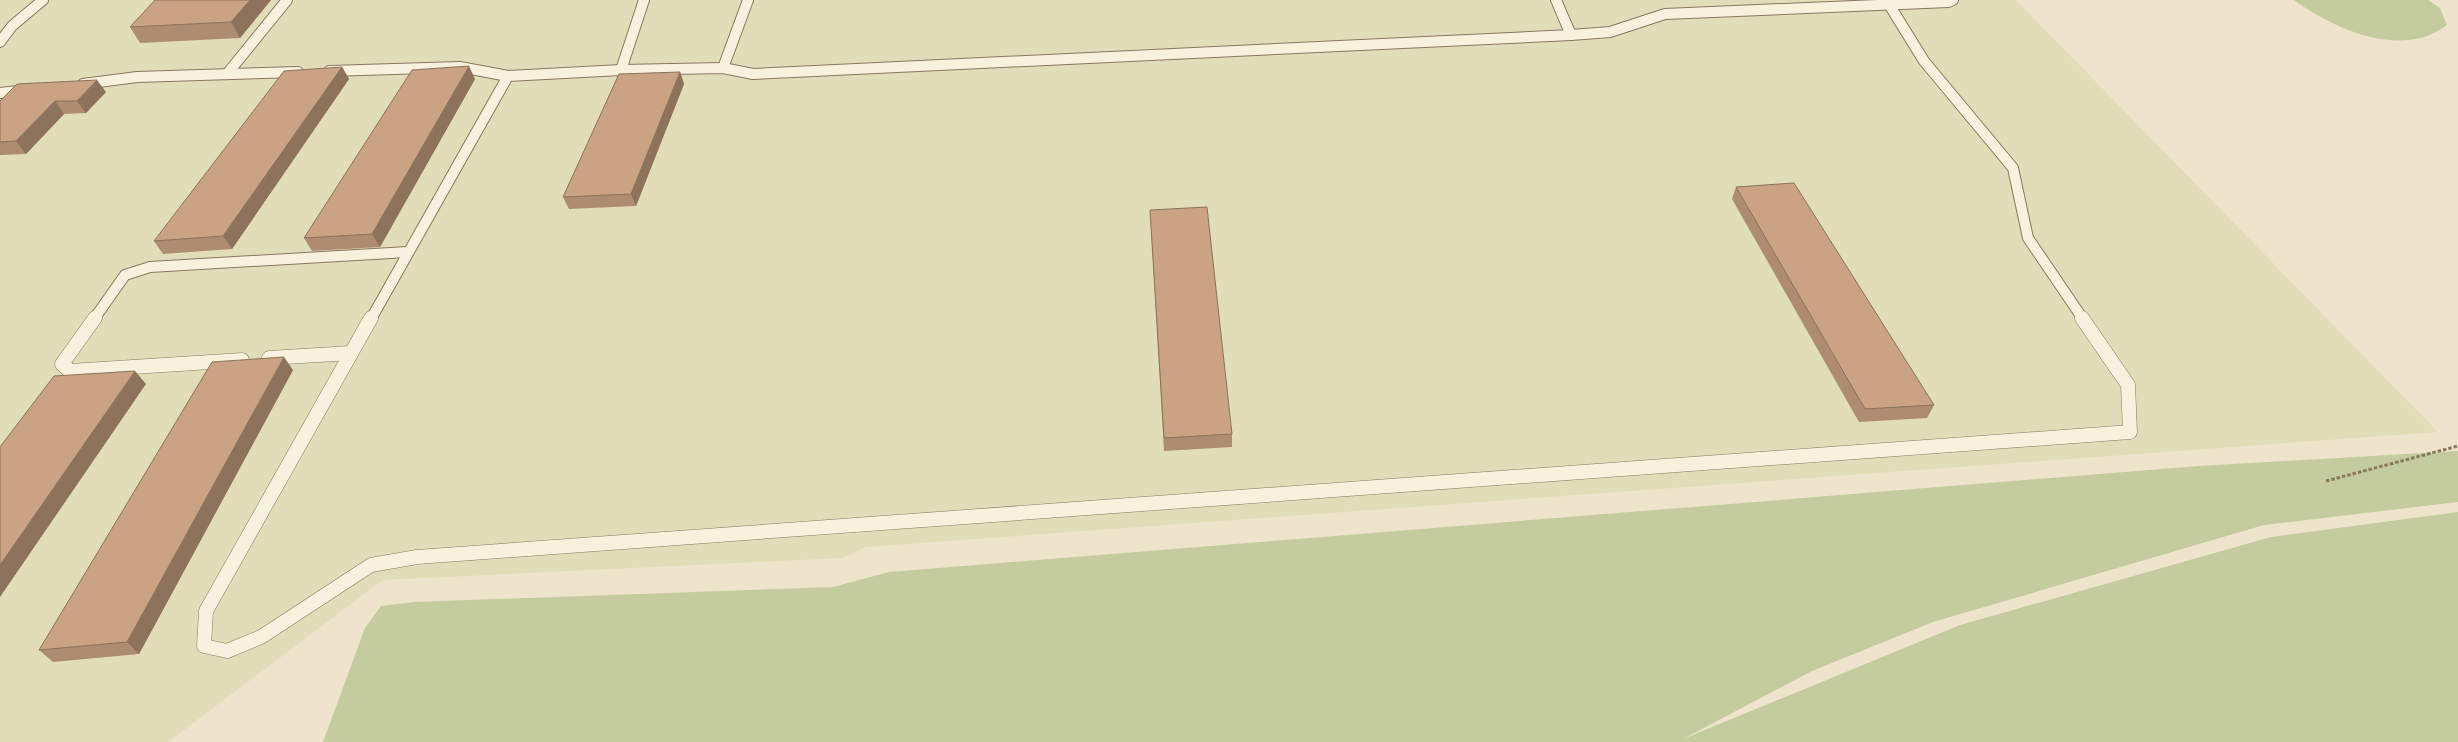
<svg xmlns="http://www.w3.org/2000/svg" width="2458" height="742" font-family="'Roboto Serif',serif">
	<rect width="100%" height="100%" fill="#ede4cb"/>
	<!-- farmland -->
	<polygon fill="#e2ddb9" points="0,0 2016,0 2438,432 866,547 843,558 383,580 168,742 0,742"/>
	<!-- green -->
	<g fill="#c4cb9f">
		<path d="M2294,0H2428L2440,8L2447,25C2402,60 2334,29 2294,0Z"/>
		<polygon points="2458,451 2458,502 2264,525 1933,622 1812,671 1683,739 1960,625 2271,537 2458,512 2458,742 323,742 365,628 381,606 414,602 833,587 889,572 2199,466"/>
	</g>
	<g fill="none" stroke-linecap="round" stroke-linejoin="round">
		<defs>
			<g id="lane-far1">
				<polyline points="1556,0 1571,35"/>
				<polyline points="1890,6 1924,61 2013,168 2028,238 2083,319"/>
				<polyline points="0,42 12,26 43,0"/>
				<polyline points="723,68 748,0"/>
				<polyline points="621,70 644,0"/>
				<polyline points="329,71 460,67 508,76 621,70 723,68 753,74 1571,35 1610,32 1665,14 1948,2 1953,0"/>
				<polyline points="227,74 287,0"/>
				<polyline points="83,84 137,77 298,72"/>
				<polyline points="0,93 25,90"/>
				<polyline points="94,319 125,275 150,267 408,252"/>
				<polyline points="371,319 508,76"/>
			</g>
			<g id="lane">
				<polyline points="95,318 62,364 70,371 242,360"/>
				<polyline points="371,318 206,611 204,646 227,651 261,637 371,565 417,557 2130,432 2128,385 2082,318"/>
				<polyline points="269,358 351,353"/>
			</g>
		</defs>
		<!-- lane-far1 casing -->
		<use href="#lane-far1" stroke="#897760" stroke-width="12"/>
		<!-- lane casing -->
		<use href="#lane" stroke="#897760" stroke-width="15"/>
		<!-- path -->
		<polyline stroke="#897760" stroke-width="3" stroke-dasharray="3.5 2" stroke-linecap="butt" points="2326,481 2458,446"/>
		<!-- lane-far1 -->
		<use href="#lane-far1" stroke="#f8f1de" stroke-width="10"/>
		<!-- lane -->
		<use href="#lane" stroke="#f8f1de" stroke-width="14"/>
	</g>
	<!-- wall -->
	<g fill="#ad8c71">
		<polygon points="271,0 240,38 140,43 130,27"/>
		<polygon points="342,67 349,79 232,249 163,254 154,241"/>
		<polygon points="680,72 684,84 636,206 569,209 563,197"/>
		<polygon points="475,79 380,247 312,251 304,238"/>
		<polygon points="106,92 86,113 64,114 26,154 0,155 0,101"/>
		<polygon points="1736,187 1934,405 1927,418 1859,422 1732,199"/>
		<polygon points="1150,210 1232,434 1232,447 1164,451"/>
		<polygon points="293,370 139,654 53,662 39,650"/>
	</g>
	<!-- shaded-wall -->
	<g fill="#8d725c">
		<polygon points="250,0 271,0 240,38 231,22"/>
		<polygon points="469,66 475,79 380,247 372,234"/>
		<polygon points="342,67 349,79 232,249 223,236"/>
		<polygon points="680,72 684,84 636,206 631,194"/>
		<polygon points="97,80 106,92 86,113 77,101"/>
		<polygon points="55,101 64,114 26,154 16,141"/>
		<polygon points="284,357 293,370 139,654 127,642"/>
		<polygon points="135,371 146,384 0,597 0,565"/>
	</g>
	<!-- building -->
	<g fill="#c9a383" stroke="#8d725c">
		<polygon points="155,0 250,0 231,22 130,27"/>
		<polygon points="469,66 372,234 304,238 412,70"/>
		<polygon points="342,67 223,236 154,241 284,71"/>
		<polygon points="680,72 631,194 563,197 619,74"/>
		<polygon points="97,80 77,101 55,101 16,141 0,142 0,101 17,84"/>
		<polygon points="1794,183 1934,405 1865,409 1736,187"/>
		<polygon points="1207,207 1232,434 1164,438 1150,210"/>
		<polygon points="284,357 127,642 39,650 212,362"/>
		<polygon points="135,371 0,565 0,447 54,376"/>
	</g>
</svg>
